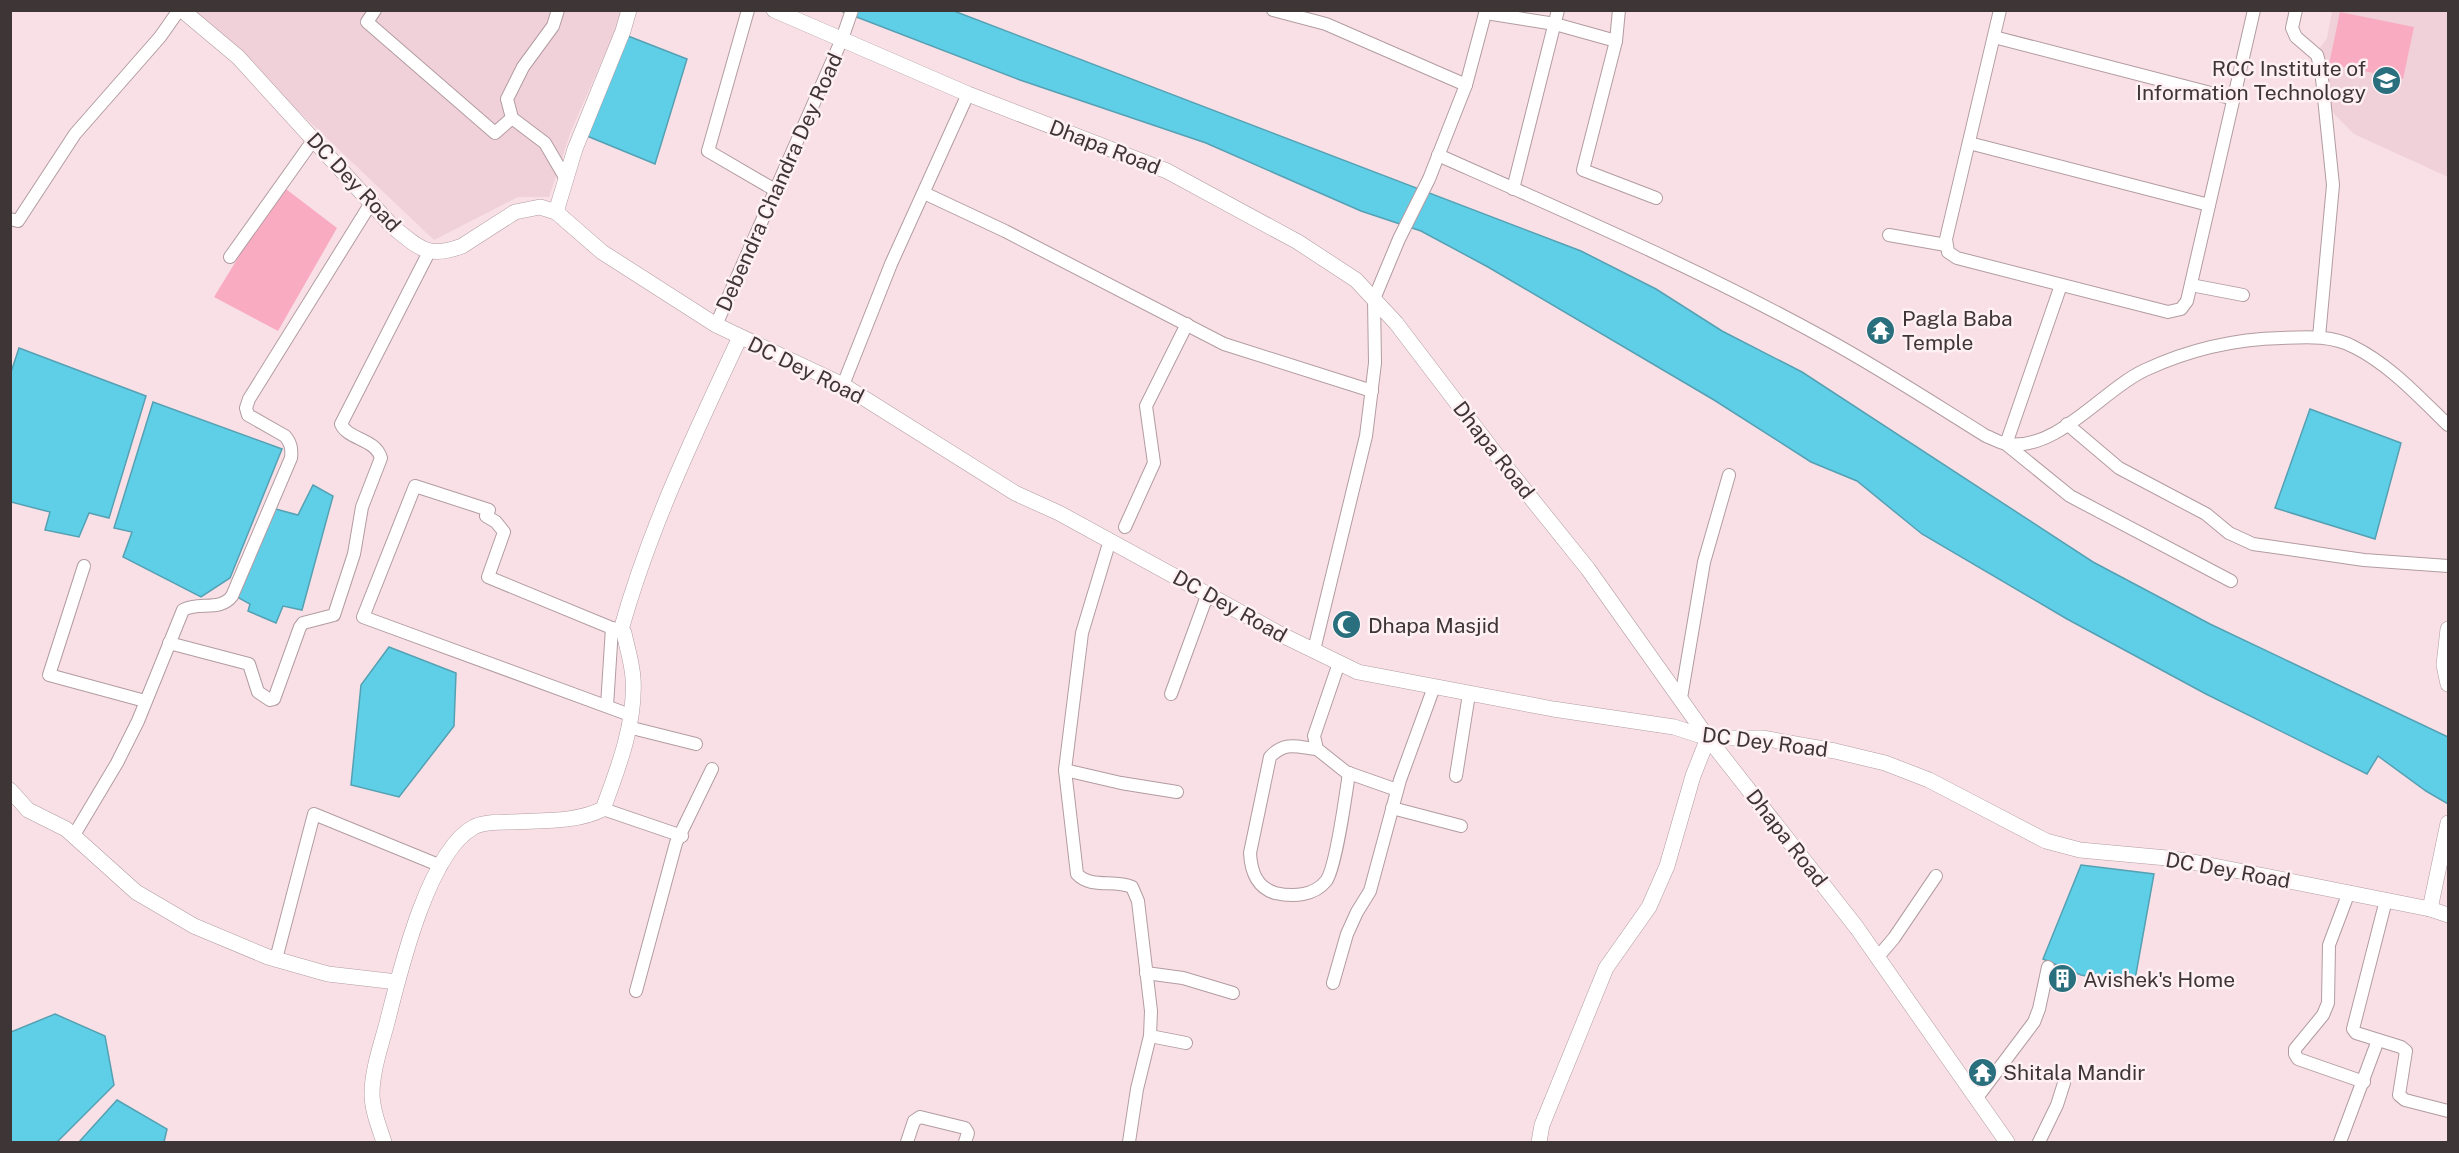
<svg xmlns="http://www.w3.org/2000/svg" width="2459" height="1153" font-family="'Public Sans',sans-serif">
	<rect width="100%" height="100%" fill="#f8e0e6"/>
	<!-- built -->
	<g fill="#f0d1d9">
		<polygon points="193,11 624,11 571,131 549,197 518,197 434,240"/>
		<polygon points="2332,11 2448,11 2448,177 2354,134 2334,114 2329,104 2320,55 2320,48 2327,38"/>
	</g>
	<!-- green -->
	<g fill="#f9abc1">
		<polygon points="2340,12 2414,27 2403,79 2329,64"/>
		<polygon points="282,186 337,228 278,331 214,297"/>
	</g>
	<!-- water -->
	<g fill="#5fcfe8" stroke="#55a1b3" stroke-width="1.5">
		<polygon points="841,11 954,11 1581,251 1656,289 1722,331 1802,372 2093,562 2210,624 2448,737 2448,804 2426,791 2378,756 2367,774 2206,694 2067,619 1922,534 1857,481 1811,462 1714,400 1488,267 1421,231 1361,211 1206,143 1020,80"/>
		<polygon points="628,36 687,59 655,164 587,136"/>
		<polygon points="19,348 146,396 109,518 89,513 79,537 45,530 50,512 11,502 11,372"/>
		<polygon points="153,402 282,449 230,578 201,597 123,557 132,532 114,528"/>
		<polygon points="2310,409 2401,443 2375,539 2275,508"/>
		<polygon points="313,485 333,496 302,610 283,606 276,623 248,611 250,604 237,597 272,508 298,515"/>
		<polygon points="389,647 456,673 454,726 399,797 351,785 361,685"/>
		<polygon points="2081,865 2154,874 2134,985 2081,975 2043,959"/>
		<polygon points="55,1014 105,1036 114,1085 57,1142 11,1142 11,1032"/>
		<polygon points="117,1100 167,1129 164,1142 79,1142"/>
	</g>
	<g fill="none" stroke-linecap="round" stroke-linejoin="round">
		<defs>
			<g id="minor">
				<polyline points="375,10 367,22 495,133 512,118"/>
				<polyline points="558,10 553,26 523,67 507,99 512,118 545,143 566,179"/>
				<polyline points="748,10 708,151 775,190"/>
				<polyline points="1273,10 1326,24 1466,85"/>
				<polyline points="1619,10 1616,41 1583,170 1656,198"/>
				<polyline points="2000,10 1946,239 1948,252 1957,258 2168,312 2181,309 2187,301 2254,10"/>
				<polyline points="2296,10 2292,28 2296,37 2317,55 2321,69 2333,185 2319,337"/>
				<polyline points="1486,13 1555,24 1616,41"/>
				<polyline points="1994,37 2234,99"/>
				<polyline points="1969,143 2209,205"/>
				<path d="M1438,155C1569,213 1701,270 1826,339C1881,369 1933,403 1986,436C1992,438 2000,443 2007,444C2058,451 2102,390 2145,370C2188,350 2235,339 2282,338C2306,337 2332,335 2354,347C2390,365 2419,397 2448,425"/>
				<polyline points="1513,189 1558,10"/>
				<polyline points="924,193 1005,231 1224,344 1372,391"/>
				<polyline points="10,219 18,221 75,134 160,37 179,10"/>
				<polyline points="1889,235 1946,245"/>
				<polyline points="230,257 314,139"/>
				<polyline points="2061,285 2006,444 2070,496 2231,581"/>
				<polyline points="2191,285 2243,295"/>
				<polyline points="716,325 842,39 852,10"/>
				<polyline points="843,385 891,264 968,94"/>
				<polyline points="2067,424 2119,468 2206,514 2229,533 2253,544 2364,560 2448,566"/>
				<polyline points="1125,527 1154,463 1146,406 1187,324"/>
				<path d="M1110,540L1082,633L1065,770L1077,874C1091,889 1114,879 1132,887L1138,901L1151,1011L1150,1036L1137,1089L1129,1142"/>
				<polyline points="84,566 49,675 145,701"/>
				<polyline points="624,633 488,577 504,532 496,522 486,516 489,510 415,486 363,617 630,715"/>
				<path d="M169,643L249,664L258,692L270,700L274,699L300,627L303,623L334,615L354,554L362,507L381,458C375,438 348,440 341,424L429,252"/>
				<polyline points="1314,650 1366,436 1375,363 1374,299 1399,239 1429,179 1466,85 1486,10"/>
				<polyline points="1339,663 1314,736 1317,749 1346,772 1397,790"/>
				<polyline points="1171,694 1208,593"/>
				<polyline points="1681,698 1704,562 1729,475"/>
				<polyline points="607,706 612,628"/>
				<polyline points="628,727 696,744"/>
				<path d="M1317,749C1296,747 1285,741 1270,757L1250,853C1251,871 1256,887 1275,893C1293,897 1314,896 1326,881C1336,868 1346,793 1349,773"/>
				<polyline points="1065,770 1121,783 1177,792"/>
				<polyline points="1456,776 1469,694"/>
				<polyline points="1392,808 1461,826"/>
				<polyline points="603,809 682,836"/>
				<path d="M74,835L117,763L138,721L183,610C199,601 220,612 232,596L291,458C292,449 291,443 285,436L248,415L246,408L249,399L371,203"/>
				<polyline points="2349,892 2329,945 2328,1003 2323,1015 2295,1049 2295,1054 2298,1059 2364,1082"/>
				<polyline points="2386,900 2353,1029 2356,1033 2401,1047 2406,1051 2399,1095 2405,1100 2448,1111"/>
				<polyline points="1877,958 1894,938 1936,876"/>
				<polyline points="276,959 314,814 441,866"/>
				<polyline points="1146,973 1183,978 1233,993"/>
				<polyline points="1333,983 1347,934 1357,912 1370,891 1400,780 1434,687"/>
				<polyline points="636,991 676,843 712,769"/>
				<polyline points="1150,1036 1186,1043"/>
				<polyline points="1976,1099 2034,1022 2039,1009 2048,967"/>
				<polyline points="907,1142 914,1121 920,1117 965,1128 968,1133 965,1142"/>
				<polyline points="2039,1142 2057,1105 2064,1083"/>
				<polyline points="2340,1142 2378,1040"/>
			</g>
			<g id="tertiary">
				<path d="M182,10L238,57L393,227C419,248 428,259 462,246L515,212L540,207L556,212L602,252L716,325L843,385L1015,493L1059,513L1280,634L1358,672L1553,709L1674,727L1708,738H1762L1835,751L1885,763L1929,780L2046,841L2080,850L2167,858L2204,864L2430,909L2448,915"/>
				<polyline points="774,10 968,94 1167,171 1298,242 1356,280 1396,323 1498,457 1588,569 1708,738 1857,928 2007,1142"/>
				<polyline points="556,212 575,149 623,31 629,10"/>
				<polyline points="2448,629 2444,665 2448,684"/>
				<polyline points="10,790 28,810 66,829 136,892 194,926 268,957 328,974 397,982"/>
				<polyline points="2430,909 2448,823"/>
				<path d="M384,1142C379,1127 372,1110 372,1094C372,1071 381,1045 387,1023C399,975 428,851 474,827C483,822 499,822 509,822C541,820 575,823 603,809C618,769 636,722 633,678C632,663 627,647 624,633L621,630C649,529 695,433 740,337"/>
				<polyline points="1539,1142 1542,1125 1606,968 1649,907 1667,866 1693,776 1708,738"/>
			</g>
		</defs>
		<!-- minor casing -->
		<use href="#minor" stroke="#b29ca1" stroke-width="14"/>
		<!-- tertiary casing -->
		<use href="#tertiary" stroke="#b29ca1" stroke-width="16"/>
		<!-- minor -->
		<use href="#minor" stroke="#fff" stroke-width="12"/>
		<!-- tertiary -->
		<use href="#tertiary" stroke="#fff" stroke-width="15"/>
	</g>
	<!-- icons -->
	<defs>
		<symbol id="university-disc" viewBox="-11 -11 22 22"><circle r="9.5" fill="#296f7d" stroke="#fff0f4"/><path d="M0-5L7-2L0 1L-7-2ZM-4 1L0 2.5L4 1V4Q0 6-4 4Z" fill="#fff"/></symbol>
		<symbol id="temple-disc" viewBox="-11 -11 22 22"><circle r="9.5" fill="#296f7d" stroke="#fff0f4"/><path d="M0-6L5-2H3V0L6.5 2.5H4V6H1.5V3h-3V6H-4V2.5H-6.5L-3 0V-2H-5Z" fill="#fff"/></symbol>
		<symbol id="mosque-disc" viewBox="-11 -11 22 22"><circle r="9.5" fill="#296f7d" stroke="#fff0f4"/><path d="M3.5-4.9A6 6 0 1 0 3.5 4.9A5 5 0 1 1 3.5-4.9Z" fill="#fff"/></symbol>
		<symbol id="building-disc" viewBox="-11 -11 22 22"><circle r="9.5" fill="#296f7d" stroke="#fff0f4"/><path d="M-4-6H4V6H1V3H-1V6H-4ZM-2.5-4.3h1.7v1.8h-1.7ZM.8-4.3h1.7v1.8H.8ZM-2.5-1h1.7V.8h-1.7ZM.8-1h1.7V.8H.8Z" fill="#fff"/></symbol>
	</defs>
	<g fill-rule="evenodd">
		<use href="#university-disc" x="2370" y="64" width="33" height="33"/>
		<use href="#temple-disc" x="1864" y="314" width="33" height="33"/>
		<use href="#mosque-disc" x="1330" y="608" width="33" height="33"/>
		<use href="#building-disc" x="2046" y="962" width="33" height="33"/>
		<use href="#temple-disc" x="1966" y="1056" width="33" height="33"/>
	</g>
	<g text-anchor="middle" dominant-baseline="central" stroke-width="5" stroke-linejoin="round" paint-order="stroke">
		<!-- poi labels -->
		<g font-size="21" fill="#3e3537" stroke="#fff0f4" text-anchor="start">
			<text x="2366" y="68" text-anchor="end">RCC Institute of<tspan x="2366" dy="24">Information Technology</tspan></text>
			<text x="1902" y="318">Pagla Baba<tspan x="1902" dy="24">Temple</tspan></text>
			<text x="1368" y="625">Dhapa Masjid</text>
			<text x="2083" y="979">Avishek's Home</text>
			<text x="2003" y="1072">Shitala Mandir</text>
		</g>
		<!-- street labels -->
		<g font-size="21" fill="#3e3537" stroke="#fff0f4">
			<text transform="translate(1105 147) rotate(21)">Dhapa Road</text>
			<text transform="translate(354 182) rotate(47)">DC Dey Road</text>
			<text transform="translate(779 182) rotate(-66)">Debendra Chandra Dey Road</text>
			<text transform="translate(806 370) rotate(26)">DC Dey Road</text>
			<text transform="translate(1494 450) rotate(52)">Dhapa Road</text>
			<text transform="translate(1230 606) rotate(29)">DC Dey Road</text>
			<text transform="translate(1765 742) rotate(7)">DC Dey Road</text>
			<text transform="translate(1787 838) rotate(52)">Dhapa Road</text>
			<text transform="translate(2228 870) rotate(10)">DC Dey Road</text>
		</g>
	</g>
	<!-- border -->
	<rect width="2459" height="1153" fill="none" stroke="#3e3537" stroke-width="24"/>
</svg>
